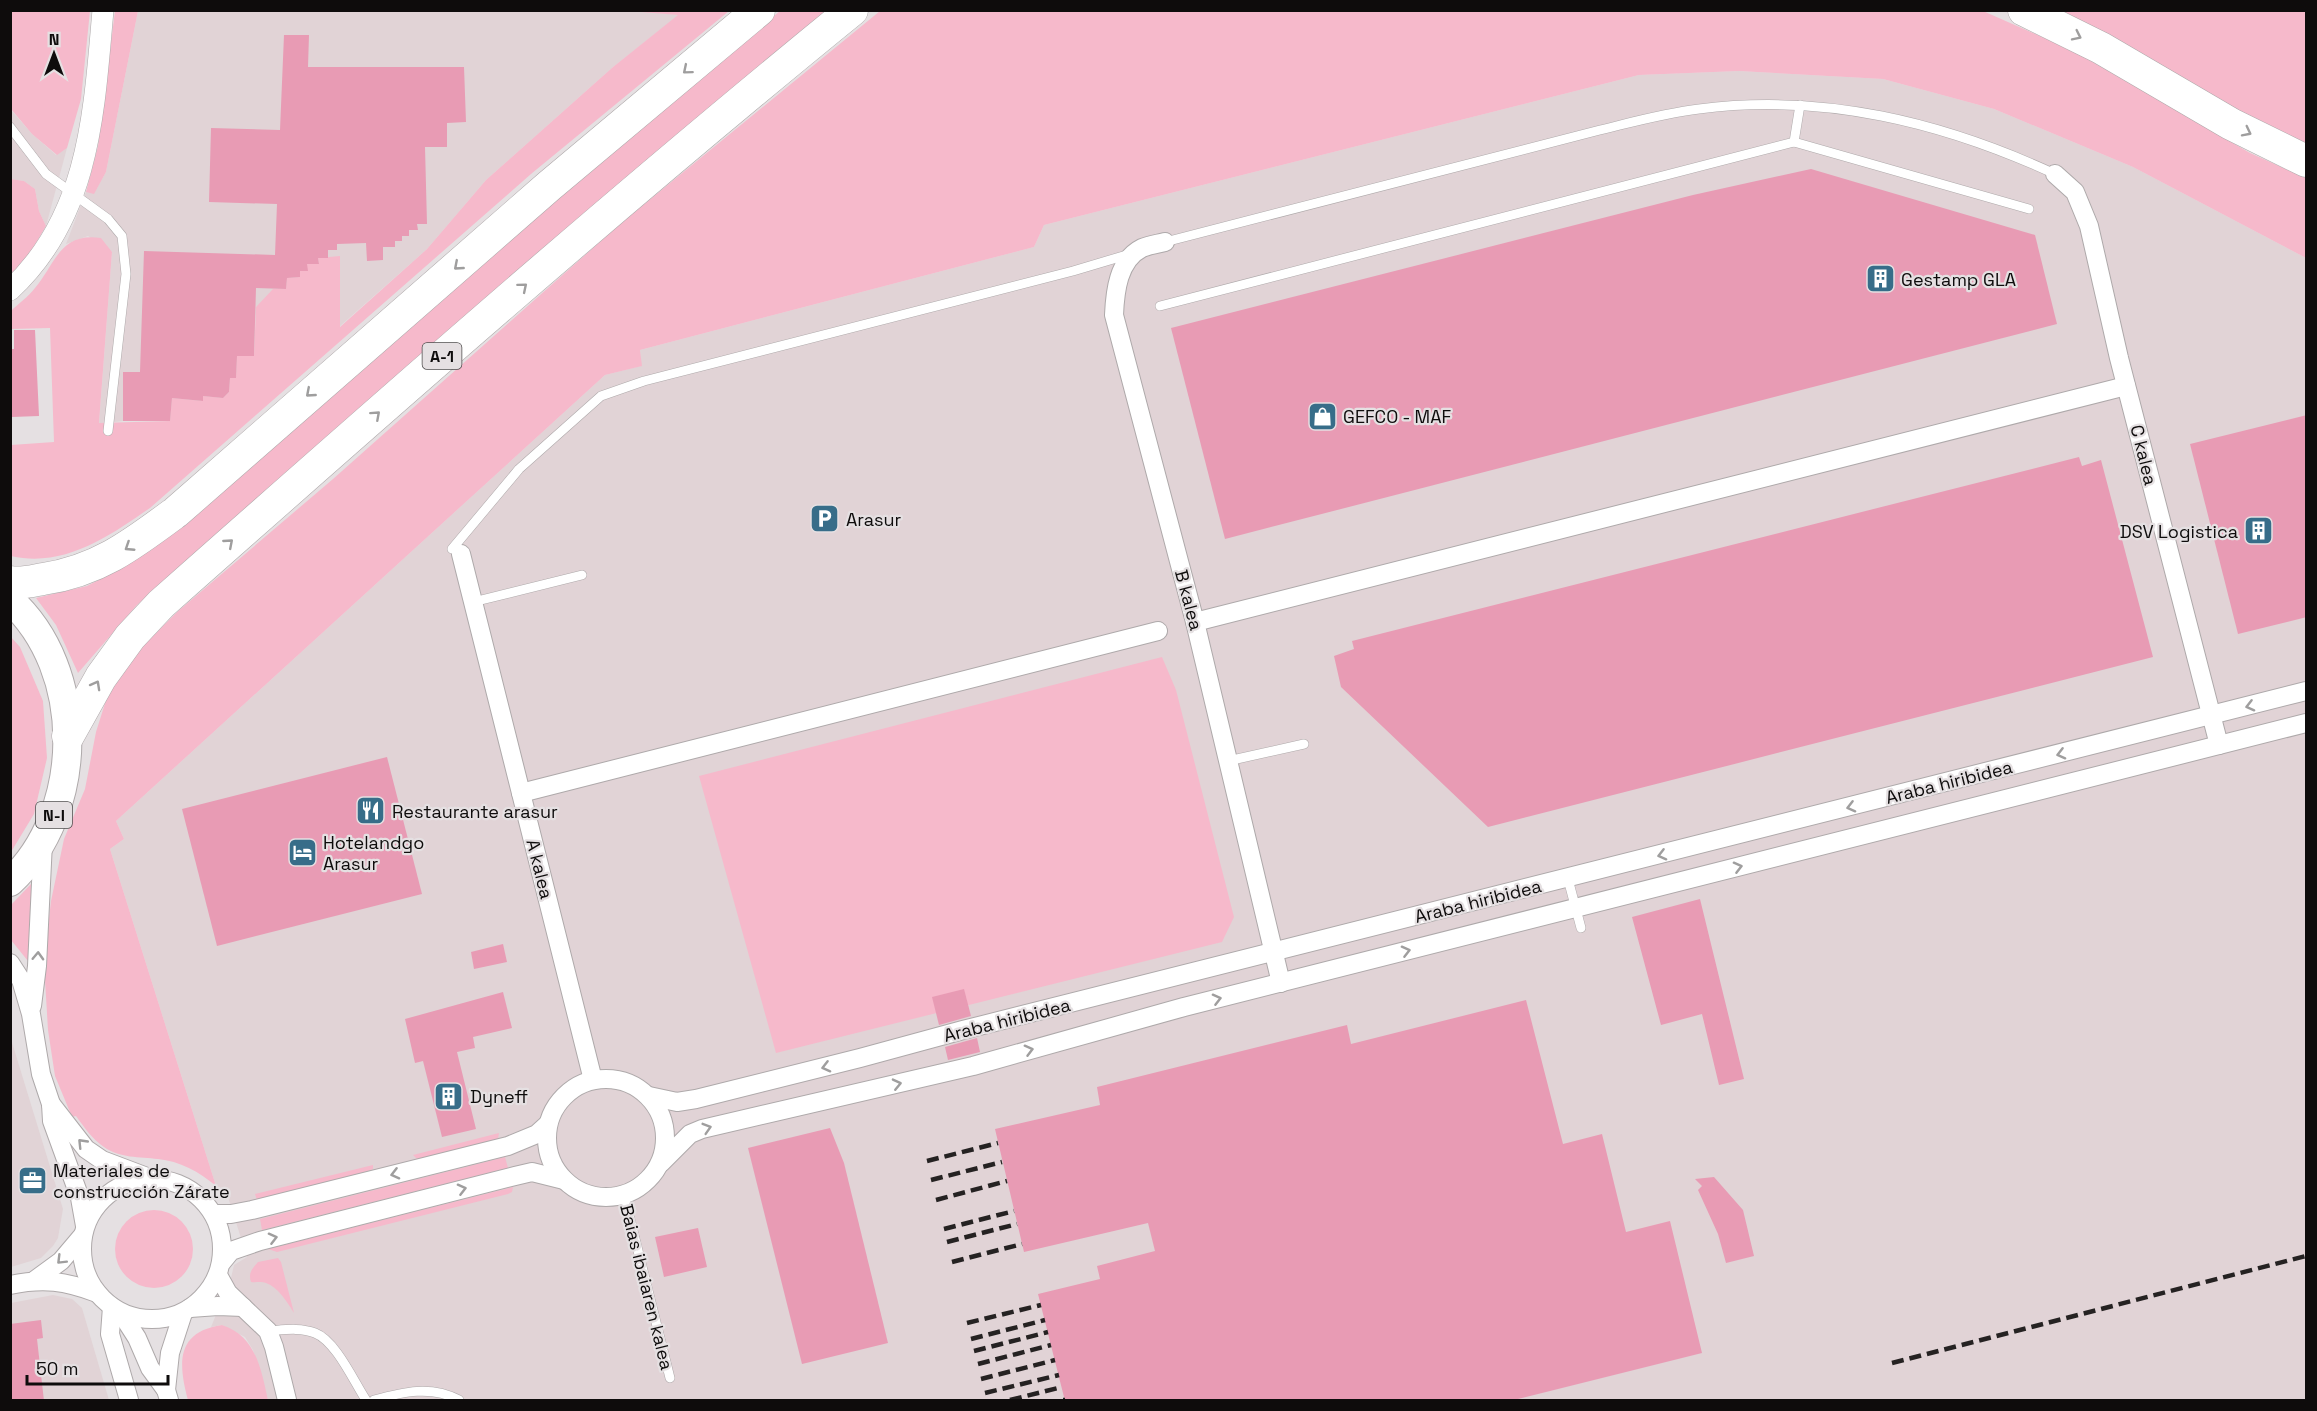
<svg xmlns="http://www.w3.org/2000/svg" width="2317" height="1411" font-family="'Space Grotesk',sans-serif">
	<rect width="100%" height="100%" fill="#e5e0e2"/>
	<!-- built -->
	<g fill="#e1d3d6">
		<polygon points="629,10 679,15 613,67 486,180 427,249 339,327 328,258 319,258 319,264 286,289 256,307 254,356 223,398 203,401 170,421 123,421 99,424 112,252 88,236 66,244 86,192 94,193 106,172 138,11"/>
		<polygon points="1739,71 1883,79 1994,109 2133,167 2306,258 2306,1400 268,1400 253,1350 245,1337 222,1325 211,1327 231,1278 234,1265 247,1257 227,1194 216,1186 110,849 124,839 116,821 605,375 641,366 640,350 1034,247 1044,225 1639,75"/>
		<polygon points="10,109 32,134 56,155 67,148 46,226 39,211 35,189 24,181 11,179"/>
		<polygon points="11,1039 63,1209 58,1238 53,1246 41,1258 11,1267"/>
		<polygon points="53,1295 72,1299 82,1308 109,1400 11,1400 11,1303"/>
	</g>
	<!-- green -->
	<g fill="#f6b9cb">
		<polygon points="10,11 90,11 81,99 67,148 57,155 32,134 11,109"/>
		<polygon points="115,11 138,11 106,172 94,194 86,192 98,146"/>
		<path d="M629,11H729L531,174L150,508C108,537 64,568 11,556V445L54,442L50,328L11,329V311C18,304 28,297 35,288C56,263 60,232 101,238L112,252L99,423L170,421L172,398L202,401L203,396L223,398L229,392L230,378H236L237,356H254L256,307L273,289H286L287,278L300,277V271H307V264H319L318,258L340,256V327L427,249L486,180L613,67L678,15Z"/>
		<polygon points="780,11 830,11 137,605 78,673 56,625 36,598 87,586 122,568 157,545 653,115"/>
		<path d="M880,11H1983L2074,51L2250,153L2306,178V258L2133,167L1994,109L1883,79L1739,71L1639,75L1044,225L1034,247L640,350L642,366L605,375L116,821L124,839L110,849L216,1186C200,1172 179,1161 158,1159C140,1157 119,1158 104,1147C92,1139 84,1127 76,1116L72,1117L55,1076L48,1030L44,963L51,901L64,839L85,789L96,732L107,697L137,652L177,612L333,479L620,224Z"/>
		<polygon points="2060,11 2306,11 2306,149"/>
		<polygon points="11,179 24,181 35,189 39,211 46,226 30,253 11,274"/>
		<polygon points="10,636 20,647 43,701 47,758 34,814 11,852"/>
		<polygon points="1162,657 1176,690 1234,917 1222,942 776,1053 699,776"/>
		<polygon points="32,883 28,961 11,940 10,906"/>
		<polygon points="499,1133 498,1139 417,1159 413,1155"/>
		<polygon points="505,1157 508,1168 262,1230 260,1219"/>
		<polygon points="373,1165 373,1169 368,1171 257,1200 255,1194"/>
		<polygon points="513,1187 512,1192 508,1194 277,1252 268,1249"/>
		<circle cx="154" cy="1249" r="39"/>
		<path d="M278,1258L281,1262L294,1313C288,1303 278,1287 266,1283C261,1281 256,1283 251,1282C248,1273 252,1269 258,1262Z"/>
		<path d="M222,1325C256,1336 261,1369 268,1400H188C178,1363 176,1332 222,1325Z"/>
	</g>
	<!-- building -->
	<g fill="#e89bb4">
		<polygon points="284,35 309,35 308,67 464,67 466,122 447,123 447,147 425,147 427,224 417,224 418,230 409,230 409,236 402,236 402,241 395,241 395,247 383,247 383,260 367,261 366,243 337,244 337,250 328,250 328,258 318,258 319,264 307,264 308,271 300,271 300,277 287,278 286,289 256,288 254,356 237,356 236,378 230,378 229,392 223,398 203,396 203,401 172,398 170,421 123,421 123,372 140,372 144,251 275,255 277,204 209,202 211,128 280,130"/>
		<polygon points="1811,169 2035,235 2057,324 1225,539 1171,328 1693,195"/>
		<polygon points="14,330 35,330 39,416 12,417 11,349 14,349"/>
		<polygon points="2307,415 2307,617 2238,634 2190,444"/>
		<polygon points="2079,457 2082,466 2101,460 2153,657 1488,827 1341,687 1334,656 1354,649 1352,641"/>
		<polygon points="387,757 422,894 217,946 182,809"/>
		<polygon points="1700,899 1744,1079 1719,1085 1702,1014 1661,1025 1632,917"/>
		<polygon points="503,944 507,962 474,969 471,952"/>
		<polygon points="964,989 971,1016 939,1025 932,997"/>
		<polygon points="503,992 512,1028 473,1037 475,1048 457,1052 476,1129 442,1137 423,1061 415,1063 405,1019"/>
		<polygon points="1526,1000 1563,1144 1602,1134 1626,1232 1670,1221 1702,1353 1510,1401 1065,1401 1038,1294 1100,1279 1097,1266 1155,1251 1148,1223 1024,1252 995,1129 1100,1105 1097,1087 1347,1025 1351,1044"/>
		<polygon points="977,1038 980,1052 948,1060 945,1047"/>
		<polygon points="830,1128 844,1163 888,1343 802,1364 748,1148"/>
		<polygon points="1714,1177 1743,1210 1754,1256 1726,1263 1718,1234 1698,1190 1702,1186 1695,1179"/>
		<polygon points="698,1228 707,1267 664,1277 655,1237"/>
		<polygon points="41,1320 43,1338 37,1339 44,1401 10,1401 10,1324"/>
	</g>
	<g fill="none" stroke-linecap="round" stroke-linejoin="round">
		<defs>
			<g id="service">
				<polyline points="10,127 46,174 108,219 122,236 126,274 108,431"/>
				<polyline points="1794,142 1800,105"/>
				<path d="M1165,242L1600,130C1633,122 1665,113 1699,109C1824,93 1942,122 2055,174"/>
				<polyline points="1160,306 1794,142 2029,209"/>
				<polyline points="452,549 519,469 601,396 644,381 1073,271 1130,254"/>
				<polyline points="473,602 582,575"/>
				<polyline points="1228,761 1304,744"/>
				<polyline points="1568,879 1581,928"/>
				<polyline points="624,1195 670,1378"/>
				<path d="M268,1331C283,1330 300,1327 315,1333C336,1341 354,1382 366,1400"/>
				<path d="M374,1400C403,1392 431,1385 459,1400"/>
			</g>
			<g id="minor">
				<polyline points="2055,174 2075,192 2089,226 2119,358 2219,745"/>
				<path d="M1165,242C1157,244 1149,245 1142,248C1118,260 1115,292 1114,315L1195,622L1281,983"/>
				<polyline points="461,554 593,1080"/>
				<polyline points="1195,622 2126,386"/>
				<polyline points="521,793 1158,631"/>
				<polyline points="10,963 21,980 31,1014 41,1074 51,1104 52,1121 80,1198 85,1226"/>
				<polyline points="32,1006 37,966 43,842"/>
				<circle cx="606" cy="1138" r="59"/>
				<polyline points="649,1096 677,1102 696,1099 860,1058 963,1030 2306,691"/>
				<polyline points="51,1104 86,1149 102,1160 147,1177"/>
				<polyline points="661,1163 690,1134 702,1129 973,1066 1184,1007 2306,723"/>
				<circle cx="152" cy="1249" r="70"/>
				<polyline points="214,1214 231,1214 252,1210 508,1146 537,1134 548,1124"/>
				<polyline points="222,1262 231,1251 260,1241 515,1176 532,1172 564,1180"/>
				<polyline points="218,1275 228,1293 268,1331 274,1347 287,1400"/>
				<polyline points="35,1280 61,1261 83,1235"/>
				<path d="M10,1285C44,1278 65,1281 97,1293"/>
				<polyline points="112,1307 110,1334 129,1400"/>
				<polyline points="190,1308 218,1306 243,1307"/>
				<polyline points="121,1313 137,1338 150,1368 166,1390 169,1400"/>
				<polyline points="166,1390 170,1353 183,1313"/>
			</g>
			<path id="tertiary" d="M10,290C90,216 94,112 103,10"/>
			<path id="trunk" d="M10,600C87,669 86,812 10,882"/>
			<g id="motorway">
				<polyline points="2024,10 2101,48 2231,124 2306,161"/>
				<path d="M10,582C22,584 32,581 43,579C98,571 133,544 176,512L549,186L759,10"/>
				<path d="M68,736L101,677L130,637L161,604C388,403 616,202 852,10"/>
			</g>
		</defs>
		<!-- service casing -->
		<use href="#service" stroke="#aea9aa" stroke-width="10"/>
		<!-- minor casing -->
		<use href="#minor" stroke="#aea9aa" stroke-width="20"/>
		<!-- tertiary casing -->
		<use href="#tertiary" stroke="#aea9aa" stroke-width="22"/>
		<!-- trunk casing -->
		<use href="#trunk" stroke="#aea9aa" stroke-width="30"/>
		<!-- motorway casing -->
		<use href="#motorway" stroke="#aea9aa" stroke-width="33"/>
		<!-- service -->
		<use href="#service" stroke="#fff" stroke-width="9"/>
		<!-- minor -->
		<use href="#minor" stroke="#fff" stroke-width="18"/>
		<!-- tertiary -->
		<use href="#tertiary" stroke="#fff" stroke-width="21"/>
		<!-- trunk -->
		<use href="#trunk" stroke="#fff" stroke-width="28"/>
		<!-- motorway -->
		<use href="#motorway" stroke="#fff" stroke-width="32"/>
		<!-- rail -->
		<g stroke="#252222" stroke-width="4.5" stroke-dasharray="12 6" stroke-linecap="butt">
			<polyline points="927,1161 998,1143"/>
			<polyline points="931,1180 1002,1162"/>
			<polyline points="936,1200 1007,1181"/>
			<polyline points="944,1229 1014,1211"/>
			<polyline points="947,1242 1017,1224"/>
			<polyline points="952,1262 1022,1244"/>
			<polyline points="967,1323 1041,1305"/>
			<polyline points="971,1339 1045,1320"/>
			<polyline points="974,1351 1048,1332"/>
			<polyline points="1892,1363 2306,1256"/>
			<polyline points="978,1364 1051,1345"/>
			<polyline points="981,1379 1055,1360"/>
			<polyline points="985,1393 1059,1375"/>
			<polyline points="1010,1400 1062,1387"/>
			<polyline points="1063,1400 1065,1400"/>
		</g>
	</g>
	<!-- one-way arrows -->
	<defs><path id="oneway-chevron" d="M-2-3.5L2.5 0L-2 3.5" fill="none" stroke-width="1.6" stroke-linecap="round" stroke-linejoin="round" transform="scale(1.5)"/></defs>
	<g stroke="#9f9e9e">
		<use href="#oneway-chevron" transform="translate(2077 36) rotate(26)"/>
		<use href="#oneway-chevron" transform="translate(687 70) rotate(140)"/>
		<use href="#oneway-chevron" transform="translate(2247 132) rotate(27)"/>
		<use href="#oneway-chevron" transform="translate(458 266) rotate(139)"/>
		<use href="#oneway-chevron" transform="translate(523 287) rotate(-40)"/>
		<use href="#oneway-chevron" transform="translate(310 393) rotate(139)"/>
		<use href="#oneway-chevron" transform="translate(376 415) rotate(-42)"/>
		<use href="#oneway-chevron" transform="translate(229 543) rotate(-41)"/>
		<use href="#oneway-chevron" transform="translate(129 547) rotate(147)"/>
		<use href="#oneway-chevron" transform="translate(96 685) rotate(-61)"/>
		<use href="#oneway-chevron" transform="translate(2250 706) rotate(166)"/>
		<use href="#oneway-chevron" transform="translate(2061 754) rotate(166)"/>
		<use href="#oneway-chevron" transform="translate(1851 807) rotate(166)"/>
		<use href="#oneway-chevron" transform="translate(1662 855) rotate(166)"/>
		<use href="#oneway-chevron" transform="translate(1738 867) rotate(-14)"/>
		<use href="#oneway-chevron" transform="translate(1406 951) rotate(-14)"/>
		<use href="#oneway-chevron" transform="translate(38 956) rotate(-88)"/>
		<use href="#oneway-chevron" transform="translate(1217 999) rotate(-14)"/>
		<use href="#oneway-chevron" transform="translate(1029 1050) rotate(-15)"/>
		<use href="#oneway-chevron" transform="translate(826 1067) rotate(166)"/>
		<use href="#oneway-chevron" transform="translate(897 1084) rotate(-13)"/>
		<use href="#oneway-chevron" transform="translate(707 1128) rotate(-17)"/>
		<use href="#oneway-chevron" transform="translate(82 1143) rotate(-134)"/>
		<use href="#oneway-chevron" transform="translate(395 1174) rotate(166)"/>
		<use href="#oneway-chevron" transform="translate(462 1189) rotate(-14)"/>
		<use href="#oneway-chevron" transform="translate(273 1238) rotate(-14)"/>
		<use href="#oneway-chevron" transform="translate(61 1260) rotate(135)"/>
	</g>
	<!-- icons -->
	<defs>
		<symbol id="building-square" viewBox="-11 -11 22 22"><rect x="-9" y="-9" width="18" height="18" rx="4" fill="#376d89" stroke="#e5e0e2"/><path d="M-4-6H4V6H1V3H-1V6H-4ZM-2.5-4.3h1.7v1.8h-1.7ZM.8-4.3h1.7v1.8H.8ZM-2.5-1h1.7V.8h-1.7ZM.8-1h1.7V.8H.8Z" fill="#fff"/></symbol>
		<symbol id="shop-square" viewBox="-11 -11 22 22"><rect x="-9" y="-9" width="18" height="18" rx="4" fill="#376d89" stroke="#e5e0e2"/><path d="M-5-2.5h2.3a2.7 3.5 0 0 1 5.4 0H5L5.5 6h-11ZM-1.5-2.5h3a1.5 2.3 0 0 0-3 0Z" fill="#fff"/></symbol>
		<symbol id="parking-square" viewBox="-11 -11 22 22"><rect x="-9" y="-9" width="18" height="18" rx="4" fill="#376d89" stroke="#e5e0e2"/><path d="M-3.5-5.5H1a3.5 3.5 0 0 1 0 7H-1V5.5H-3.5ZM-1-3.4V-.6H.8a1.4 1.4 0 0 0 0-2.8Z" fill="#fff"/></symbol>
		<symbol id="restaurant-square" viewBox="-11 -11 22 22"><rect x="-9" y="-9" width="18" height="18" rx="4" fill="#376d89" stroke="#e5e0e2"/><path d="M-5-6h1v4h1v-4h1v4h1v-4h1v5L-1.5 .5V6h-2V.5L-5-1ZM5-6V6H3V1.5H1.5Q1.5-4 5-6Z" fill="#fff"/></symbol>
		<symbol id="hotel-square" viewBox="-11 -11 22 22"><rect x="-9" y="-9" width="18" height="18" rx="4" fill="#376d89" stroke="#e5e0e2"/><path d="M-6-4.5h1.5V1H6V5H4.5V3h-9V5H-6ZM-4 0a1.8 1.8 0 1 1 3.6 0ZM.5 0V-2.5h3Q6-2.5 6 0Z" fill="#fff"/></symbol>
		<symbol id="office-square" viewBox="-11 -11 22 22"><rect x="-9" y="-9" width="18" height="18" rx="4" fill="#376d89" stroke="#e5e0e2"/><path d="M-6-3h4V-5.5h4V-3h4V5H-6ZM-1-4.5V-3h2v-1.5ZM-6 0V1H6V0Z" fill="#fff"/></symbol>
	</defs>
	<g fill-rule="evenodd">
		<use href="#building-square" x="1864" y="262" width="33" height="33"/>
		<use href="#shop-square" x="1306" y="400" width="33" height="33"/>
		<use href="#parking-square" x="808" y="502" width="33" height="33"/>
		<use href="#building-square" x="2242" y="514" width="33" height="33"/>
		<use href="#restaurant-square" x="354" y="794" width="33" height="33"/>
		<use href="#hotel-square" x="286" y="836" width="33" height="33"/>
		<use href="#building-square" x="432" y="1080" width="33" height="33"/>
		<use href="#office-square" x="16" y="1164" width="33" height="33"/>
	</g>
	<g text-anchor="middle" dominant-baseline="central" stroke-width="4.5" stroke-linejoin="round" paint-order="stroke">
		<!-- shield labels -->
		<g fill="#e5e0e2" stroke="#4e4c4c" stroke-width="1.5">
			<rect x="422.5" y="343" width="39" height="26" rx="4.5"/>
			<rect x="36" y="802" width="36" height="26" rx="4.5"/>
		</g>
		<g font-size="16" font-weight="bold" fill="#0e0c0c">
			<text x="442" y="356">A-1</text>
			<text x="54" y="815">N-I</text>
		</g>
		<!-- poi labels -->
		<g font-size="18" fill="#0e0c0c" stroke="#e5e0e2" text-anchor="start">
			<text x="1901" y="279">Gestamp GLA</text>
			<text x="1343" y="416">GEFCO - MAF</text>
			<text x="846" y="519">Arasur</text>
			<text x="2238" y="531" text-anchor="end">DSV Logistica</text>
			<text x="392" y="811">Restaurante arasur</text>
			<text x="323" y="842">Hotelandgo<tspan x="323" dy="21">Arasur</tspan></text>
			<text x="470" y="1096">Dyneff</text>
			<text x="53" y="1170">Materiales de<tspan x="53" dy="21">construcción Zárate</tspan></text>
		</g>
		<!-- street labels -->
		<g font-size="18" fill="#0e0c0c" stroke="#e5e0e2">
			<text transform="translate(2144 455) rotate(76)">C kalea</text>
			<text transform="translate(1189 600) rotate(75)">B kalea</text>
			<text transform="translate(1949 782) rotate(-14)">Araba hiribidea</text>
			<text transform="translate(540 869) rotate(76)">A kalea</text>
			<text transform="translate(1478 901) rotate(-14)">Araba hiribidea</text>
			<text transform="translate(1007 1020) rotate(-14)">Araba hiribidea</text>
			<text transform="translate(647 1287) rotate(76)">Baias ibaiaren kalea</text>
		</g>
	</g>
	<!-- border -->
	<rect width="2317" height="1411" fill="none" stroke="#0e0c0c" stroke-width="24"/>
	<!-- north arrow -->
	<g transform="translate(54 54)" stroke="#e5e0e2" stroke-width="4.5" paint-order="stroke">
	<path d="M0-4.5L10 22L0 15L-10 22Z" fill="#0e0c0c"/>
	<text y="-9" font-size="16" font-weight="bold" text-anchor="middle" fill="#0e0c0c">N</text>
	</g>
	<!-- scale -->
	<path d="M27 1375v9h141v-9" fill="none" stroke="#0e0c0c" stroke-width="3"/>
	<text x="36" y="1375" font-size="18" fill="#0e0c0c" stroke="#e5e0e2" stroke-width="4.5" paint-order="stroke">50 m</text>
</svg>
